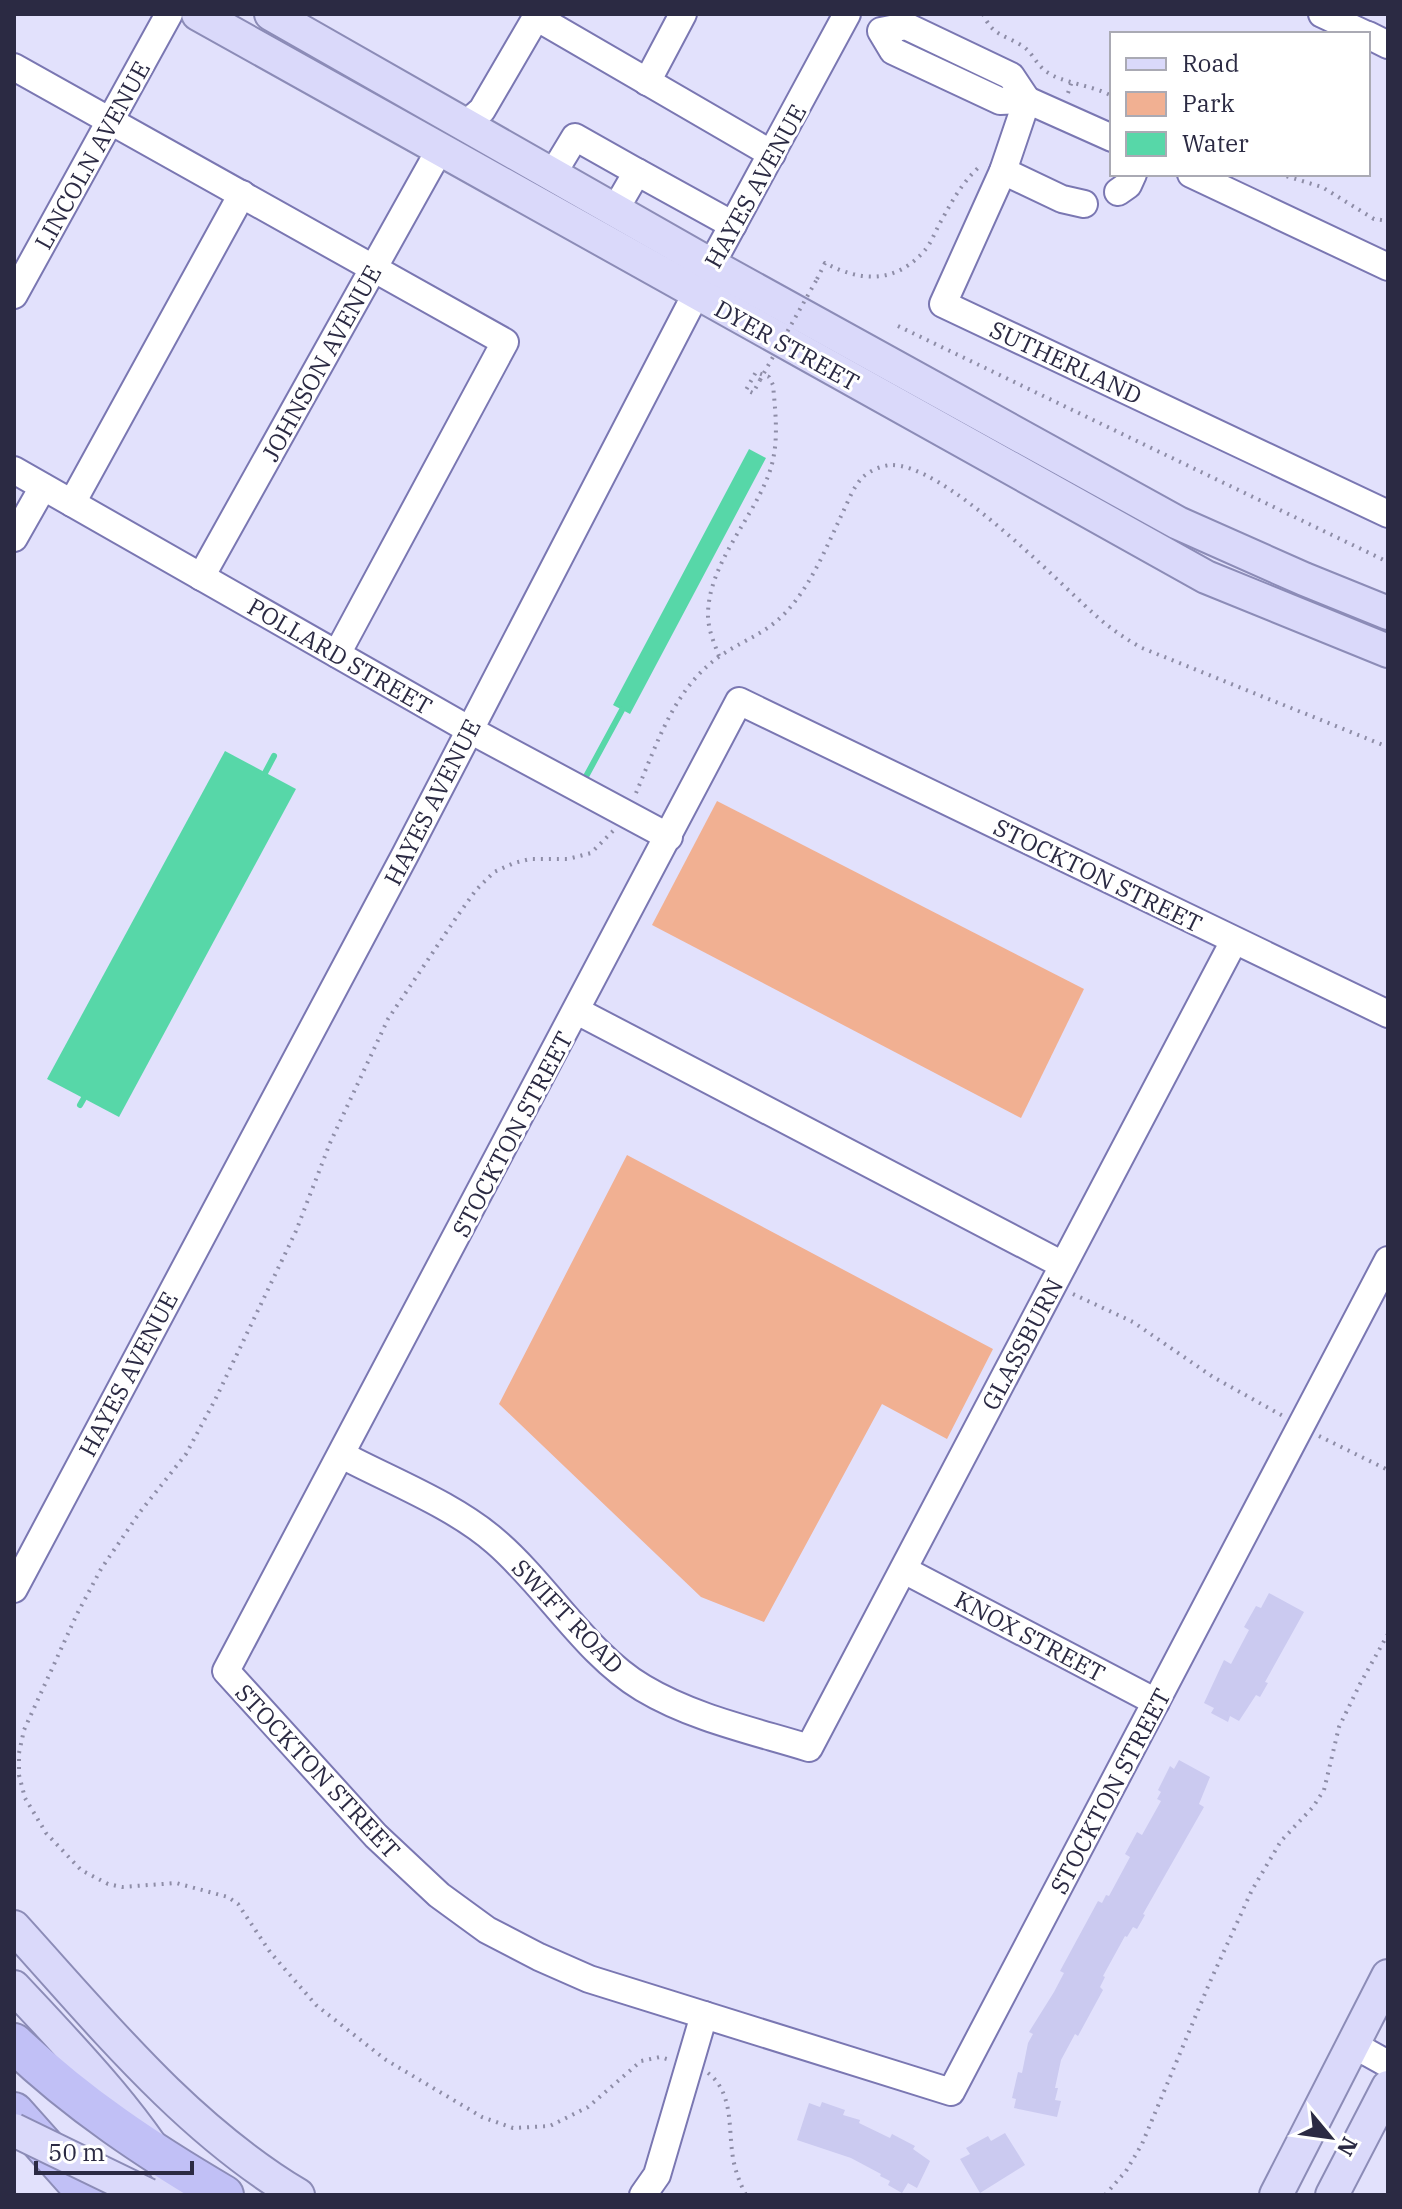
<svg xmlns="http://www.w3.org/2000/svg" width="1402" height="2209" font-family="'IBM Plex Serif',serif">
	<rect width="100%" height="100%" fill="#e2e1fc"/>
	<!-- green -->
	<g fill="#f1b092">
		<polygon points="717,801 1084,989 1021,1118 652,925"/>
		<polygon points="627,1155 993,1349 947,1439 882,1404 764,1622 701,1597 499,1404"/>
	</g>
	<!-- water -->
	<g fill="#57d7a8">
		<polygon points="749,449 766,458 630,714 613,705"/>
		<polygon points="225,751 296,789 119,1117 47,1079"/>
	</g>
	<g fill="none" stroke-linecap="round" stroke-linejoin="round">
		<!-- stream -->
		<g stroke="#57d7a8" stroke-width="6">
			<polyline points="265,773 274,756"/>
			<polyline points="583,782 622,710"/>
			<polyline points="80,1105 84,1098"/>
		</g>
	</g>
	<!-- building -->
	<g fill="#cbcaf0">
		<polygon points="1269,1593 1304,1612 1265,1682 1268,1683 1260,1697 1256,1695 1239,1721 1230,1716 1228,1722 1211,1713 1214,1708 1204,1703 1224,1660 1231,1664 1249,1630 1244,1627 1256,1606 1261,1608"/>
		<polygon points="1179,1760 1210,1777 1199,1804 1204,1807 1143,1914 1145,1915 1137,1929 1133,1927 1127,1937 1125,1936 1103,1976 1105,1977 1100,1987 1103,1990 1078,2036 1075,2034 1061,2060 1055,2088 1058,2088 1055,2100 1061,2101 1057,2117 1014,2108 1016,2099 1012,2098 1018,2072 1022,2073 1028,2043 1033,2034 1029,2032 1054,1992 1064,1973 1060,1971 1098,1901 1102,1903 1106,1895 1109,1896 1130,1857 1125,1854 1137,1832 1142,1835 1161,1801 1157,1799 1161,1792 1158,1790 1170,1766 1174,1769"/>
		<polygon points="822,2102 845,2110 843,2115 860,2120 859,2123 890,2138 892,2134 915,2146 913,2149 930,2161 917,2188 908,2183 902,2193 888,2185 890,2181 880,2176 881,2174 851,2158 797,2140 809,2103 820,2107"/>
		<polygon points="1005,2133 1025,2165 980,2193 960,2159 970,2154 966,2148 988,2136 991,2141"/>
	</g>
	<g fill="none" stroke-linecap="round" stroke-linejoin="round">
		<defs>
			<g id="minor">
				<polyline points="1322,14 1365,34"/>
				<polyline points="536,17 772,154"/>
				<polygon points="906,26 1011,76 1027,100 1000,101 893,51 881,31"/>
				<polyline points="1368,35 1388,45"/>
				<polyline points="14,67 505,342 337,654"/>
				<polyline points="647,82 683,14"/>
				<polyline points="465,125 482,110 538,14"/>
				<polyline points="1112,138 1027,100 1003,171 943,304 1388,514"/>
				<polyline points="1003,171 1062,199 1084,204"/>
				<polyline points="637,172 733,225"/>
				<polyline points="1191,174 1388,267"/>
				<polyline points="552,175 575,137 637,172 615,210"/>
				<polyline points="1118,192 1128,185 1133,174"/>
				<polyline points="14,295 169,14"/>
				<polyline points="14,470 470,730 669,837"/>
				<polyline points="72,503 242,194"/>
				<polyline points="14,538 43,487"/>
				<polyline points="201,577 440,149"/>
				<polyline points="577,1011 1063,1265"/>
				<polyline points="1388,1014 739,701 226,1671 376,1836 439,1895 487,1930 539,1957 589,1979 951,2092 1388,1260"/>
				<path d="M342,1455C391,1481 454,1505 496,1542C546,1585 587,1655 643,1688C693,1718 754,1731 809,1748L1234,941"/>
				<polyline points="904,1570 1156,1702"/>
				<polyline points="14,1589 405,855 711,265 847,14"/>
				<polyline points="1352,2044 1388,2064"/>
				<polyline points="643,2195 657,2175 704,2015"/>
			</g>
			<g id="major">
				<polyline points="198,14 1206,577 1388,651"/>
				<polyline points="271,14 711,265 1178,523 1304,579 1388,613"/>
				<path d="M14,1927C101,2023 186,2128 298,2195"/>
				<path d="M14,1987C74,2051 139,2118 182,2195"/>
				<polyline points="1276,2195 1388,1976"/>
				<polyline points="1332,2195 1388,2087"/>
			</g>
			<g id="highway">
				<path d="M14,2043C78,2104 149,2151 224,2195"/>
				<polyline points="14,2112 88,2195"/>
			</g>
		</defs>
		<!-- minor casing -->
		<use href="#minor" stroke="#7a77b2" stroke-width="30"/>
		<!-- major casing -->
		<use href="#major" stroke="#8c8cb7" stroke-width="36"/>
		<!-- highway casing -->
		<use href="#highway" stroke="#8c8cb7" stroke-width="42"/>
		<!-- path -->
		<g stroke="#8e8da7" stroke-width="4" stroke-dasharray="2 6" stroke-linecap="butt">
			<path d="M983,14C993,36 1003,34 1021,45C1032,51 1036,65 1047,72C1062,83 1092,85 1112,96"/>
			<polyline points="1068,93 1072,81"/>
			<polyline points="1279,174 1322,187 1374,219 1388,221"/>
			<path d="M817,279L825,263C861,282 896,284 925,250C931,243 935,232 940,223C951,203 961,184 978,168"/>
			<polyline points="898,326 1388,562"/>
			<path d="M719,656C714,643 708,629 708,615C708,567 748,524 766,481C780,450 776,418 773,385L769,377L756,372L746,390L753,393L760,380"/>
			<path d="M636,793C657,744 674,688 720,656C748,637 770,633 793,604C814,578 828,544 842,514C848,502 853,487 863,477C869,471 881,466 890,465C943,463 1053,577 1093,613C1108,627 1124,638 1142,648L1388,747"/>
			<polyline points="613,831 591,853 568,859 530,859 514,863 494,872 476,890 458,915 388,1019 330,1143 296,1231 215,1400 186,1454 140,1512 101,1569 77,1614 24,1730 19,1753 19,1775 25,1798 46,1833 81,1870 108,1884 122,1887 176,1883 228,1897 238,1904 270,1952 316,2005 386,2060 482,2117 513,2128 550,2126 588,2107 641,2061 660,2057 670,2060"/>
			<polyline points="1073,1294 1133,1322 1213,1377 1283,1416"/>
			<polyline points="1319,1436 1388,1470"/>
			<path d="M708,2073C734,2093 728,2129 733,2158C735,2170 740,2184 746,2195"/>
			<polyline points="1105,2195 1126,2171 1142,2144 1209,1984 1252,1890 1281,1841 1313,1807 1324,1790 1339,1727 1360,1684 1388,1634"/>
		</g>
		<!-- minor -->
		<use href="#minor" stroke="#fff" stroke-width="26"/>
		<!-- major -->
		<use href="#major" stroke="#dad9fa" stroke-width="32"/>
		<!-- highway -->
		<use href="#highway" stroke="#c1c0f6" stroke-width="38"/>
		<defs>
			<polyline id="major-bridge" points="14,2130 148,2195"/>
		</defs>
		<!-- major-bridge casing -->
		<use href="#major-bridge" stroke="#8c8cb7" stroke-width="36" stroke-linecap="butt"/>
		<!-- path-bridge -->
		<polyline stroke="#8e8da7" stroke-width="4" stroke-dasharray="2 6" stroke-linecap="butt" points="760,380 817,279"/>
		<!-- major-bridge -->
		<use href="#major-bridge" stroke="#dad9fa" stroke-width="32"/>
	</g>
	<g text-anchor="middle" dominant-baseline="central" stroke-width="6" stroke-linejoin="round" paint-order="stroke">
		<!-- street labels -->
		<g font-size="24" fill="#2b2a43" stroke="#fff">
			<text transform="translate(92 155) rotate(-61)">LINCOLN AVENUE</text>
			<text transform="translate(755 186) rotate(-61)">HAYES AVENUE</text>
			<text transform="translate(787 345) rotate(29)">DYER STREET</text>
			<text transform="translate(1066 362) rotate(25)">SUTHERLAND</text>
			<text transform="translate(321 363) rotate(-61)">JOHNSON AVENUE</text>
			<text transform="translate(340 656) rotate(30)">POLLARD STREET</text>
			<text transform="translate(432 802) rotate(-63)">HAYES AVENUE</text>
			<text transform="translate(1098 875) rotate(26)">STOCKTON STREET</text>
			<text transform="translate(512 1134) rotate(-62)">STOCKTON STREET</text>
			<text transform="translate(1022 1344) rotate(-62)">GLASSBURN</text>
			<text transform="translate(128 1374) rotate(-62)">HAYES AVENUE</text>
			<text transform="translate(568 1616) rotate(46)">SWIFT ROAD</text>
			<text transform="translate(1030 1636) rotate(28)">KNOX STREET</text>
			<text transform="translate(318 1771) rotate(47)">STOCKTON STREET</text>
			<text transform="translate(1110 1791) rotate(-62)">STOCKTON STREET</text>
		</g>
	</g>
	<!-- border -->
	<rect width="1402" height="2209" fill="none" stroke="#2b2a43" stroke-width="32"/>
	<!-- legend -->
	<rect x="1110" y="32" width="260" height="144" fill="#ffffff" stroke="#aaaab4" stroke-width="2"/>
	<rect x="1126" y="58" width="40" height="12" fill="#dad9fa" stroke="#aaaab4" stroke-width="2"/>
	<text x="1182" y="72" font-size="24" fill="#2b2a43">Road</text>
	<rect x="1126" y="92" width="40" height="24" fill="#f1b092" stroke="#aaaab4" stroke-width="2"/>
	<text x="1182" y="112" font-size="24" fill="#2b2a43">Park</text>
	<rect x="1126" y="132" width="40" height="24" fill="#57d7a8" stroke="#aaaab4" stroke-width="2"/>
	<text x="1182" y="152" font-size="24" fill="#2b2a43">Water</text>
	<!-- north arrow -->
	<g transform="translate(1330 2137) rotate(119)" stroke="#ffffff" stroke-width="6" paint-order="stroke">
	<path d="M0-6L14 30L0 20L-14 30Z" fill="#2b2a43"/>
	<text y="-12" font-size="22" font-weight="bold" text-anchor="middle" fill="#2b2a43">N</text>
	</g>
	<!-- scale -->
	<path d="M36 2161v12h156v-12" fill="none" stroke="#2b2a43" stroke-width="4"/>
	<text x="48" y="2161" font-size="24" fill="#2b2a43" stroke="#ffffff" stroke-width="6" paint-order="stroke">50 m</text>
</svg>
